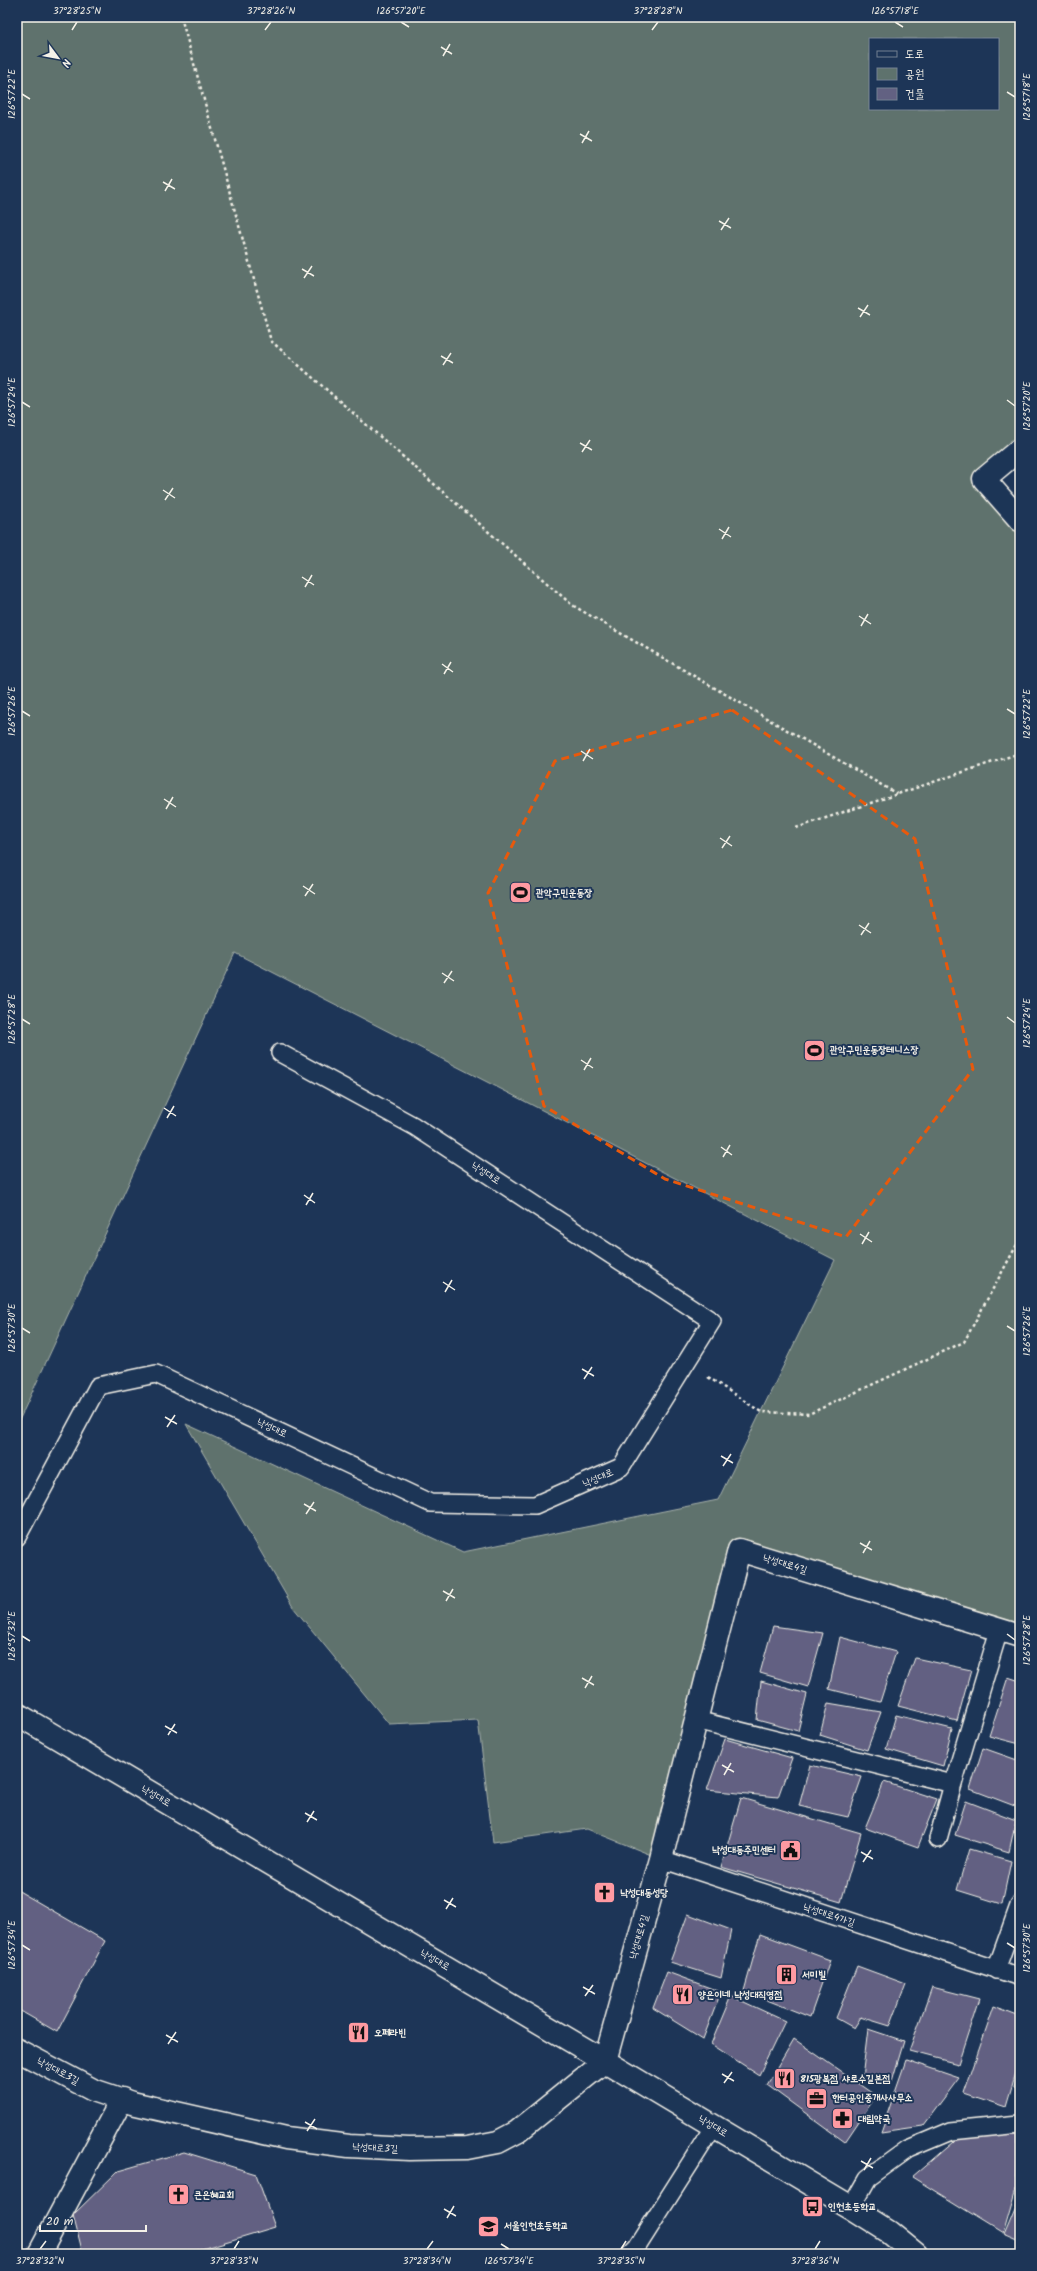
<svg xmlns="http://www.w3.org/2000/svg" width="1037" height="2271" font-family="Kalam,'Poor Story',sans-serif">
	<rect width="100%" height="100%" fill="#1d3557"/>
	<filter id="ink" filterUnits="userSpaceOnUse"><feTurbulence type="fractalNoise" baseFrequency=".025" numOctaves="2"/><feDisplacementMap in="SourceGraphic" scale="8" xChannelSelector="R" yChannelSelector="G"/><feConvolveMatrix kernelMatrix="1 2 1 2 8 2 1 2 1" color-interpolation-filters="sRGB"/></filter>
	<g filter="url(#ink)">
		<!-- green -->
		<path fill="#5e726d" stroke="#a9b2aa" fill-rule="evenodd" d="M17,17H1020V449L984,479L1020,520V1636L739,1550L661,1859L587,1829L493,1842L478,1720L389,1724L293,1607L186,1424L463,1552L718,1500L835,1260L235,953L17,1425ZM870,39H998V109H870Z"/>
		<!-- building -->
		<g fill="#626182" stroke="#f4f1e8">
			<polygon points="773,1626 823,1633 808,1687 760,1673"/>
			<polygon points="840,1637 896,1652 880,1702 829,1689"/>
			<polygon points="915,1658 971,1670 957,1721 898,1706"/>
			<polygon points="1008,1677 1020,1681 1020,1744 989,1736"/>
			<polygon points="761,1681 807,1694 798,1731 757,1720"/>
			<polygon points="828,1703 881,1712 867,1750 820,1735"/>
			<polygon points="896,1715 952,1729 943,1766 886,1749"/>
			<polygon points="725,1739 792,1758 778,1797 707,1790"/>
			<polygon points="983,1748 1020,1761 1020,1808 970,1789"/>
			<polygon points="810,1765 862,1777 848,1817 799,1806"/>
			<polygon points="884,1782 937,1799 918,1847 865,1828"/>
			<polygon points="741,1798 861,1833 841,1902 721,1867"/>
			<polygon points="966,1801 1016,1820 1009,1852 955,1835"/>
			<polygon points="969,1849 1011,1861 1002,1904 957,1890"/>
			<polygon points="17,1890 105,1941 57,2032 17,2009"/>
			<polygon points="688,1914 731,1930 721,1978 670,1962"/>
			<polygon points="760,1934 830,1960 810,2017 744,1991"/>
			<polygon points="1020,1952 1020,1967 1016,1966"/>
			<polygon points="857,1966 906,1984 890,2026 861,2017 854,2028 836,2018"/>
			<polygon points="667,1972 721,1992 703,2039 653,2008"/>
			<polygon points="932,1987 979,1999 958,2064 909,2051"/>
			<polygon points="731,1996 785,2021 759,2075 711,2044"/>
			<polygon points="994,2006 1020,2016 1020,2060 1006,2107 964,2093"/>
			<polygon points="868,2029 904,2041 892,2081 862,2078"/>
			<polygon points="794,2039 876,2096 845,2142 767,2085"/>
			<polygon points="906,2060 959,2078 923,2126 881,2132"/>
			<polygon points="1020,2066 1020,2090 1014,2088"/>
			<polygon points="1018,2134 1016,2188 1003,2233 912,2177 960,2136"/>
			<polygon points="184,2152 256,2174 275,2227 185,2254 83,2254 73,2215 118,2171"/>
			<polygon points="1020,2196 1020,2241 1004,2234"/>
		</g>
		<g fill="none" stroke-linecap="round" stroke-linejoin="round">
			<defs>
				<g id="service">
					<polyline points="17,1537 98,1386 156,1374 430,1503 535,1505 621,1467 712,1321 414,1126 280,1053"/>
					<polyline points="696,1720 953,1784 999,1630"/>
					<polyline points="938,1839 953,1784"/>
					<polyline points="661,1859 1020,1977"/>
					<polyline points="996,1970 1020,1903"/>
					<polyline points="851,2208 868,2178 908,2149 951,2131 1020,2124"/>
					<polyline points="630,2254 637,2247 714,2126"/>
				</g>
				<g id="minor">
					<polyline points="1020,449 984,479 1020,520"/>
					<polyline points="17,1714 605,2061 851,2208 889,2232 916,2254"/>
					<polyline points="17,2050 93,2090 132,2103 286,2138 349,2146 409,2149 467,2148 498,2142 517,2132 605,2061"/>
					<polyline points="605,2061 661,1859 739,1550 1020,1636"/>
					<polyline points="39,2254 122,2099"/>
				</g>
			</defs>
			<!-- service casing -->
			<use href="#service" stroke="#f4f1e8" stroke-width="20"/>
			<!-- minor casing -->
			<use href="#minor" stroke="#f4f1e8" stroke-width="25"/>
			<!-- path -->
			<g stroke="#f4f1e8" stroke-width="2.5" stroke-dasharray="3 3" stroke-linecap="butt">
				<polyline points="181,17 271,341 572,605 897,794"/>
				<polyline points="796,828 1020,753"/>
				<polyline points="708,1377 761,1412 809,1414 964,1342 1020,1239"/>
			</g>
			<!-- service -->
			<use href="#service" stroke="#1d3557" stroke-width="17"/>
			<!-- minor -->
			<use href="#minor" stroke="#1d3557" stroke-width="22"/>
		</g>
	</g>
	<!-- marked area -->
	<path fill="none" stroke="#e8590c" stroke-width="3" stroke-dasharray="8 5" stroke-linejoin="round" d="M732,710L915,839L973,1069L846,1237L665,1179L544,1106L488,893L555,761Z"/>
	<!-- ticks -->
	<path fill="none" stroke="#f4f1e8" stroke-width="1.5" d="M401,22L409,27M895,22L903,27M72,30L77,22M265,30L271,22M652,30L658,22M441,47L452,54M443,56L450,44M1007,92L1015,97M22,94L30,99M580,134L592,141M582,143L589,131M163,182L175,189M165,191L172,179M719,221L731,228M721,230L729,218M302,269L314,276M304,278L312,266M858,308L870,315M860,317L868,305M441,356L453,363M443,365L451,353M1007,400L1015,406M22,402L30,407M580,443L592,450M582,452L590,440M163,490L175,498M165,500L173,488M719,529L731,537M722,539L729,527M302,577L314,585M305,587L312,575M859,616L871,624M861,626L868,614M442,664L453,672M444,674L451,662M1007,709L1015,714M22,711L30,716M581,751L593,759M583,761L590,749M164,799L176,807M166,809L173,797M720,838L732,846M722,848L730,836M303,886L315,894M305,896L313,884M859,925L871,933M861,935L869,923M442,973L454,981M444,983L452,971M1007,1017L1015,1023M22,1019L30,1024M581,1060L593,1068M584,1070L591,1058M164,1108L176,1116M167,1118L174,1106M721,1147L732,1155M723,1157L730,1145M304,1195L315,1203M306,1205L313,1193M860,1234L872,1242M862,1244L869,1232M443,1282L455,1290M445,1292L452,1280M1007,1326L1015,1331M22,1328L30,1333M582,1369L594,1376M584,1379L592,1367M165,1417L177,1424M167,1427L175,1415M721,1456L733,1463M723,1466L731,1454M304,1504L316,1511M306,1514L314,1502M860,1543L872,1550M863,1553L870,1541M443,1591L455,1598M446,1601L453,1589M1007,1634L1015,1640M22,1636L30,1641M582,1678L594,1685M585,1688L592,1676M165,1726L177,1733M168,1735L175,1724M722,1765L734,1772M724,1775L731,1763M305,1813L317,1820M307,1822L314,1811M861,1852L873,1859M863,1862L871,1850M444,1900L456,1907M446,1909L453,1898M1007,1943L1015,1948M22,1945L30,1950M583,1987L595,1994M585,1996L593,1985M166,2035L178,2042M168,2044L176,2032M722,2074L734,2081M724,2083L732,2072M305,2122L317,2129M307,2131L315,2119M861,2161L873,2168M864,2170L871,2158M444,2209L456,2216M447,2218L454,2206M501,2244L509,2249M40,2249L46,2241M234,2249L239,2241M427,2249L433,2241M621,2249L626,2241M815,2249L820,2241"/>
	<!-- icons -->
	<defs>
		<symbol id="stadium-square" viewBox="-11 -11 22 22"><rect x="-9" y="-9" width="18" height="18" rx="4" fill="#ff9aa2" stroke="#1d3557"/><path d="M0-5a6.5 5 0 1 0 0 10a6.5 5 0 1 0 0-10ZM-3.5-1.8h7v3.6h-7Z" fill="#111"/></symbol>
		<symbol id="civic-square" viewBox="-11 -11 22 22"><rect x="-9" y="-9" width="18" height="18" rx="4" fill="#ff9aa2" stroke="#1d3557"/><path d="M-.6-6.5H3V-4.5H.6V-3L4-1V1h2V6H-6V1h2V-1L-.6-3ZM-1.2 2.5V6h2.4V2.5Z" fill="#111"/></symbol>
		<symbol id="church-square" viewBox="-11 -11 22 22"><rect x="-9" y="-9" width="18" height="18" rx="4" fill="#ff9aa2" stroke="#1d3557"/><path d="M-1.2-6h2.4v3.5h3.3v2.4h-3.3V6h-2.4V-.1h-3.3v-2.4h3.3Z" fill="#111"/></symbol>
		<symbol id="building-square" viewBox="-11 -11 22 22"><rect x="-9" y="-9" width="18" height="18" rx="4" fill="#ff9aa2" stroke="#1d3557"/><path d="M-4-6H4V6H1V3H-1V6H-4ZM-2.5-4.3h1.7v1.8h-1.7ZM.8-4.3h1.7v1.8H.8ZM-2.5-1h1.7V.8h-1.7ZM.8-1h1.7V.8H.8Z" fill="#111"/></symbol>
		<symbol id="restaurant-square" viewBox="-11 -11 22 22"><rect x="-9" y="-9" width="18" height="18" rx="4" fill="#ff9aa2" stroke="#1d3557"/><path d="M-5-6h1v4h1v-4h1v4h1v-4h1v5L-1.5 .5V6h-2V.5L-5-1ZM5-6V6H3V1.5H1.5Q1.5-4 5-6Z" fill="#111"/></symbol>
		<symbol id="office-square" viewBox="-11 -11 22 22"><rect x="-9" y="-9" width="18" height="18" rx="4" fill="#ff9aa2" stroke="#1d3557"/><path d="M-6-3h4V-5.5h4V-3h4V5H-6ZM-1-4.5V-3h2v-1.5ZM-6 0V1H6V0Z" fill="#111"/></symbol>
		<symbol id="pharmacy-square" viewBox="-11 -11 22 22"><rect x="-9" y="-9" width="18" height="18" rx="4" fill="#ff9aa2" stroke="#1d3557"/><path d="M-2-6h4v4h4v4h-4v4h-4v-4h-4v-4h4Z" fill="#111"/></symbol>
		<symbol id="bus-square" viewBox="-11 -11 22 22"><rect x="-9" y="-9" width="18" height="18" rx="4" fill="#ff9aa2" stroke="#1d3557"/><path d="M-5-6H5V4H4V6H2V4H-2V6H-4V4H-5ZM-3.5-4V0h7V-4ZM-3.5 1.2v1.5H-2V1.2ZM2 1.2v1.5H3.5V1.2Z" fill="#111"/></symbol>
		<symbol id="school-square" viewBox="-11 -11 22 22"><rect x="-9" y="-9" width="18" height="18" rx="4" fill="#ff9aa2" stroke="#1d3557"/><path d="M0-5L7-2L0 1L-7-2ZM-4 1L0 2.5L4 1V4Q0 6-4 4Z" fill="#111"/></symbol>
	</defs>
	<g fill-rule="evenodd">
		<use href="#stadium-square" x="508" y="880" width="25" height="25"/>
		<use href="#stadium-square" x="802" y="1038" width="25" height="25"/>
		<use href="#civic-square" x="778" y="1838" width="25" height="25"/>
		<use href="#church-square" x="592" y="1880" width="25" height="25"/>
		<use href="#building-square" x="774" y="1962" width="25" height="25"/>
		<use href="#restaurant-square" x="670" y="1982" width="25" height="25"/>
		<use href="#restaurant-square" x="346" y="2020" width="25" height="25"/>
		<use href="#restaurant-square" x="772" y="2066" width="25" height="25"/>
		<use href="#office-square" x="804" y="2086" width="25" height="25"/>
		<use href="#pharmacy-square" x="830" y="2106" width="25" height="25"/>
		<use href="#church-square" x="166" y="2182" width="25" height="25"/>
		<use href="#bus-square" x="800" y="2194" width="25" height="25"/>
		<use href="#school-square" x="476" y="2214" width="25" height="25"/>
	</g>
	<g text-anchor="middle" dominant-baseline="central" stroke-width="4" stroke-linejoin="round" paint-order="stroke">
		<!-- poi labels -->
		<g font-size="10" font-weight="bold" fill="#f4f1e8" stroke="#1d3557" text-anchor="start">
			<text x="536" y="893">관악구민운동장</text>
			<text x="830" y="1050">관악구민운동장테니스장</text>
			<text x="776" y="1850" text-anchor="end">낙성대동주민센터</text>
			<text x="620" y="1893">낙성대동성당</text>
			<text x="802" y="1975">서미빌</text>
			<text x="698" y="1995">양은이네 낙성대직영점</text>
			<text x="374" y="2033">오페라빈</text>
			<text x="800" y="2079">815광복점 샤로수길본점</text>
			<text x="832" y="2098">한터공인중개사사무소</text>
			<text x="858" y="2119">대림약국</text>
			<text x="194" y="2195">큰은혜교회</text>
			<text x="828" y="2207">인헌초등학교</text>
			<text x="504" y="2226">서울인헌초등학교</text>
		</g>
		<!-- street labels -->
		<g font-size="10" fill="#f4f1e8" stroke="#1d3557">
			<text transform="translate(486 1173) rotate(33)">낙성대로</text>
			<text transform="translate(272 1428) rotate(25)">낙성대로</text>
			<text transform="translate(598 1478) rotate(-23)">낙성대로</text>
			<text transform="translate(785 1564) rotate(17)">낙성대로4길</text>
			<text transform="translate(156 1796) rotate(30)">낙성대로</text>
			<text transform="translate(829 1915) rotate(18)">낙성대로4가길</text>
			<text transform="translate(639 1937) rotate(-74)">낙성대로4길</text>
			<text transform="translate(435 1960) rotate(30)">낙성대로</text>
			<text transform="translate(58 2071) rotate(28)">낙성대로3길</text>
			<text transform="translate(713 2126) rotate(31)">낙성대로</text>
			<text transform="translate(375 2148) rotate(3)">낙성대로3길</text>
		</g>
	</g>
	<!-- margin -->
	<rect width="1037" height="2271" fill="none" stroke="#1d3557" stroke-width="44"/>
	<!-- legend -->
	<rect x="869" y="38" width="130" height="72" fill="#1d3557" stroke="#738091"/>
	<rect x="877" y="51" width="20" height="6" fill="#1d3557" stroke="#738091"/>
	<text x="905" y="58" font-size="12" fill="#f4f1e8">도로</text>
	<rect x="877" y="68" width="20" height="12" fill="#5e726d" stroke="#738091"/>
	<text x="905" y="78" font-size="12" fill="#f4f1e8">공원</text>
	<rect x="877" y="88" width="20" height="12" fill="#626182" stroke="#738091"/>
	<text x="905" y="98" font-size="12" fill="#f4f1e8">건물</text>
	<!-- north arrow -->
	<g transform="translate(58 58) rotate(122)" stroke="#1d3557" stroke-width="3" paint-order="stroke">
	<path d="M0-3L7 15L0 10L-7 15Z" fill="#f4f1e8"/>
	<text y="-6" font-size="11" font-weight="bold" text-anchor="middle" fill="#f4f1e8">N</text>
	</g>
	<!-- scale -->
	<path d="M40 2225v6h106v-6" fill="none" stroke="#f4f1e8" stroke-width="2"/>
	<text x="46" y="2225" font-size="12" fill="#f4f1e8" stroke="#1d3557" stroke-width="3" paint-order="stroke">20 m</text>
	<rect x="22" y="22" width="993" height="2227" fill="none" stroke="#f4f1e8" stroke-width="1.5"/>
	<g font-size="10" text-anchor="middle" fill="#f4f1e8">
		<text x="77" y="14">37°28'25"N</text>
		<text x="271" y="14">37°28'26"N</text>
		<text x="401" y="14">126°57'20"E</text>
		<text x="658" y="14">37°28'28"N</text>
		<text x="895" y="14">126°57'18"E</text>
		<text transform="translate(11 94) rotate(-90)" y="4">126°57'22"E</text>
		<text transform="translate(1026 97) rotate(-90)" y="4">126°57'18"E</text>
		<text transform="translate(11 402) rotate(-90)" y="4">126°57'24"E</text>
		<text transform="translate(1026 406) rotate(-90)" y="4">126°57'20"E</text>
		<text transform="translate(11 711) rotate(-90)" y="4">126°57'26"E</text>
		<text transform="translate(1026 714) rotate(-90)" y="4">126°57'22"E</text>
		<text transform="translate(11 1019) rotate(-90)" y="4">126°57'28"E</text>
		<text transform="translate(1026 1023) rotate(-90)" y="4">126°57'24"E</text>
		<text transform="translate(11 1328) rotate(-90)" y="4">126°57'30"E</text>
		<text transform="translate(1026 1331) rotate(-90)" y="4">126°57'26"E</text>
		<text transform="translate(11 1636) rotate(-90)" y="4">126°57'32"E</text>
		<text transform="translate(1026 1640) rotate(-90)" y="4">126°57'28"E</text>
		<text transform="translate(11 1945) rotate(-90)" y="4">126°57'34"E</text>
		<text transform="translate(1026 1948) rotate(-90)" y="4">126°57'30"E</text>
		<text x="40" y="2264">37°28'32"N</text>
		<text x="234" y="2264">37°28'33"N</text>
		<text x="427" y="2264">37°28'34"N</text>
		<text x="509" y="2264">126°57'34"E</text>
		<text x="621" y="2264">37°28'35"N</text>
		<text x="815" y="2264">37°28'36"N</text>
	</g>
</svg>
